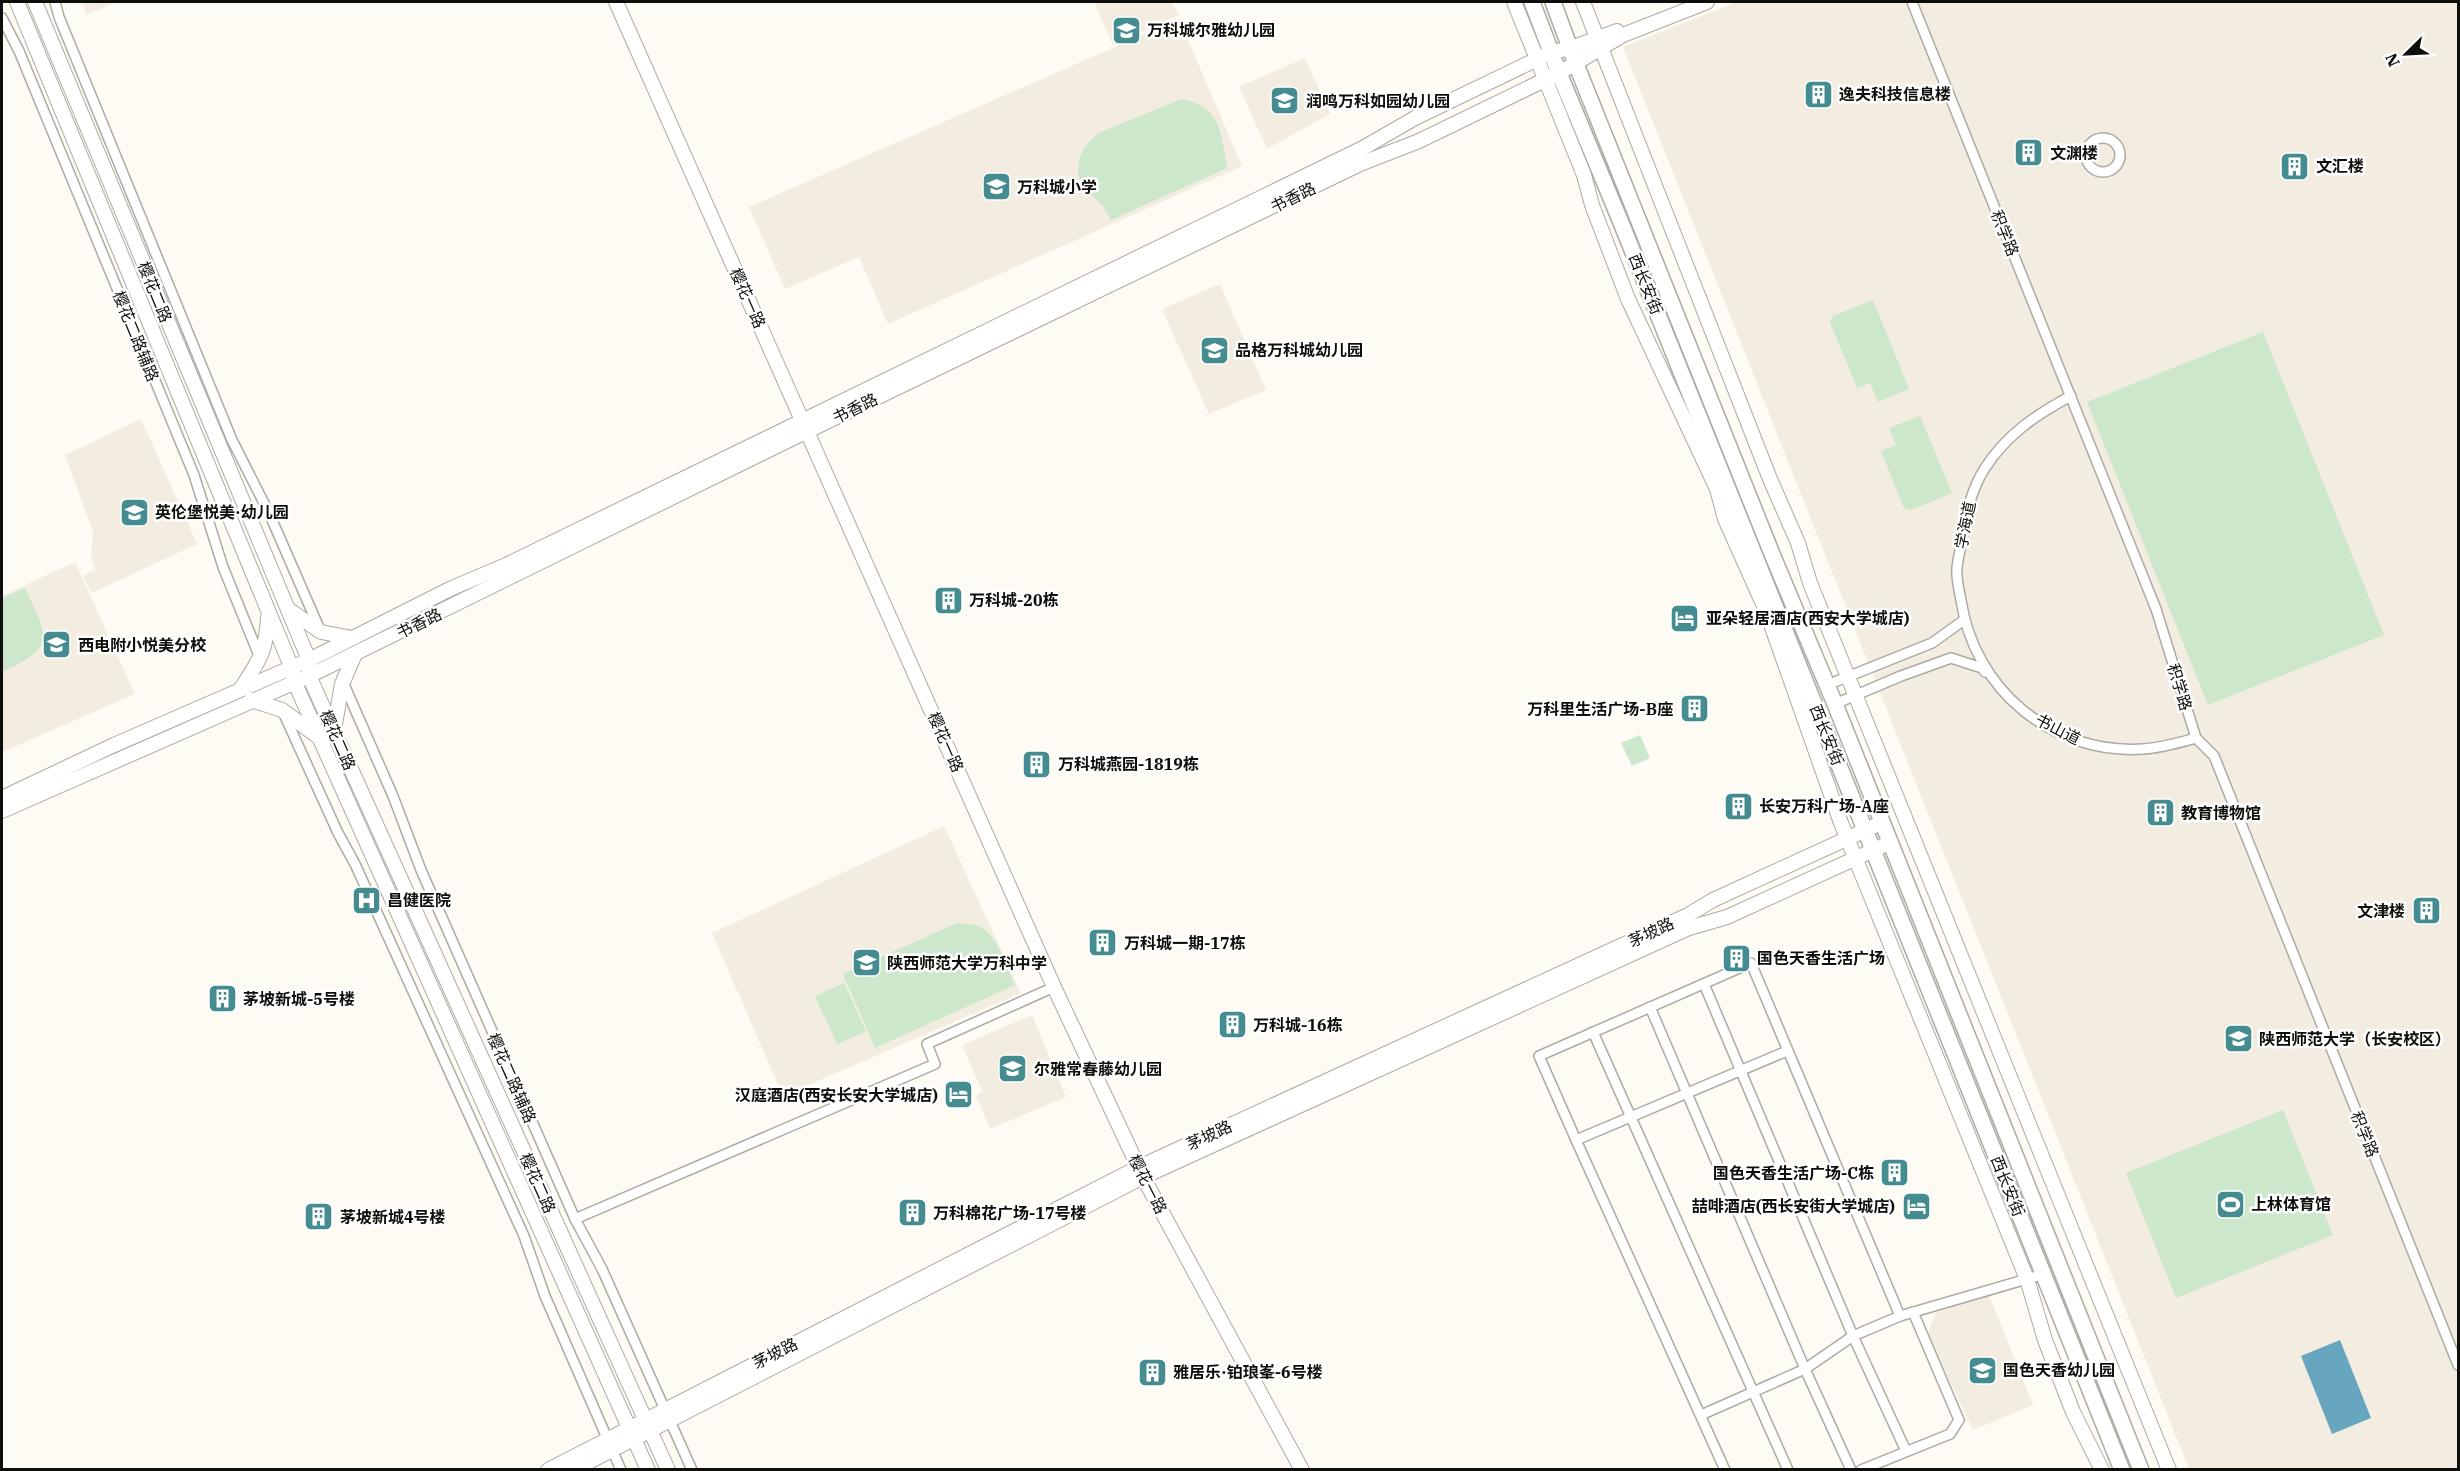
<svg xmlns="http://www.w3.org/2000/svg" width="2460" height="1471" font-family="'IBM Plex Serif','Noto Sans SC',serif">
	<rect width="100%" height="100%" fill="#fdfbf4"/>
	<!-- built -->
	<g fill="#f2ede0">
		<polygon points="82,2 116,2 87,15"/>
		<polygon points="1094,2 1172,2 1179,15 1113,45"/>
		<polygon points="1737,2 2458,2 2458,1469 2189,1469 1623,47"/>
		<polygon points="1179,19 1242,166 888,324 859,257 785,289 749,207"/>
		<polygon points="1305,58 1330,114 1267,149 1239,87"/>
		<polygon points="1220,284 1266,390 1209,414 1162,309"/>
		<polygon points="141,419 197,544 92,593 83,576 95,569 91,558 93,532 65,455"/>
		<polygon points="75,562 135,694 2,752 2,596"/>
		<polygon points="944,826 1021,993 783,1096 712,933"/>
		<polygon points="1032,1015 1066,1097 990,1129 976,1096 982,1091 962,1045"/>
		<polygon points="1989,1295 2033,1405 1973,1430 1928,1335 1935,1313"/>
	</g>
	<!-- green -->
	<g fill="#cce7cc">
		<path d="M1181,99C1222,106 1221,133 1227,168L1111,220C1108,215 1105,208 1101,204C1095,197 1084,192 1081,183C1073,163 1083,145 1099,133Z"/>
		<polygon points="1873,300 1909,389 1878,402 1870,383 1857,388 1830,322 1833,316"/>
		<polygon points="2263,332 2384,635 2208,705 2087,402"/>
		<polygon points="1920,416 1952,493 1911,510 1904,508 1881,451 1896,445 1889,428"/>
		<path d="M25,588C48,637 57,647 2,672V598Z"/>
		<polygon points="1640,735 1650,758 1632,766 1621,743"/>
		<path d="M957,923C964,924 975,924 981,927C999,939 1006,966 1015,985L875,1048L843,974Z"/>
		<polygon points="844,983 866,1031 837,1044 815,996"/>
		<polygon points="2283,1110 2333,1235 2176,1298 2126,1173"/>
	</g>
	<!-- water -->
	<polygon fill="#68a6bf" points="2340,1340 2371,1418 2332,1434 2301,1356"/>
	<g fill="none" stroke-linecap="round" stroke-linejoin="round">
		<defs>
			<g id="street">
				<polyline points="55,2 59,17 232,440 269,513 320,630"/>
				<polyline points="1912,2 2156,609 2196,738 2214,756 2458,1365"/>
				<polyline points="2,18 19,51 194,475 223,567 260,658"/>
				<circle cx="2103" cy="155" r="17"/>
				<path d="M2071,396C2037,414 2006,435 1985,468C1971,490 1967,512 1962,537C1961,547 1958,558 1957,568C1956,578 1959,590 1961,600C1974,689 2052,755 2143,749C2161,748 2178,743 2196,738"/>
				<polyline points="343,682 393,796 421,870 575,1219 602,1269 692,1470"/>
				<polyline points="1827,685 1932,643 1964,620"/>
				<polyline points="1835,704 1901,676 1951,658 1982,668 1985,672"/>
				<polyline points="283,712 338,833 355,864 524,1236 545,1296 621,1470"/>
				<polyline points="1704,984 1853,1336 1906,1451"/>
				<polyline points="1650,1007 1805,1369 1851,1470"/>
				<polyline points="1593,1032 1788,1470"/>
				<polyline points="1576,1140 1539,1056 1751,963 1900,1316"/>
				<polyline points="575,1219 935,1064 927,1044 1054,987"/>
				<polyline points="1701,1415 1805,1369 1853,1336 1900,1316 2044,1274"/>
				<polyline points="1725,1470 1576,1140 1787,1051"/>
				<polyline points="1861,1470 1950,1434 1959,1420 1913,1312"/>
			</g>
			<g id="secondary">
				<polyline points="17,2 291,666 294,681 648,1470"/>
				<polyline points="35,2 309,660 309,676 668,1470"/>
				<polyline points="616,2 1054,987 1143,1177 1302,1470"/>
				<polyline points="1514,2 1584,175 1592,205 1628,299 1717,489 1725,519 1767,613 1841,823 2027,1279 2045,1340 2073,1412 2102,1470"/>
				<polyline points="1583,2 1770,479 1798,543 1810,583 2169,1470"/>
				<polyline points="288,609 321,632 352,638"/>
				<path d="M242,687C260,659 266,652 268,617"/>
				<polyline points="251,700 282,710 320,738"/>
				<polyline points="334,730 342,684 355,654"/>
				<polyline points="2,798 114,745 309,660 452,588 506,565 1363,148 1415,118 1552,52 1571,48 1617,31"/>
				<polyline points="2,811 309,676 789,440 1360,164 1419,141 1559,73 1623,35 1707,2"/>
				<polyline points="548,1470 1139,1167 1688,915 1713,900 1881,823"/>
				<polyline points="573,1470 1143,1177 1689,928 1727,917 1889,843"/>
			</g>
			<g id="primary">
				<polyline points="1532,2 1559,73 1622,225 2122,1470"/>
				<polyline points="1553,2 1576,64 1772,554 1835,704 2141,1470"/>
			</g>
		</defs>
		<!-- street casing -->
		<use href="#street" stroke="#acaaa3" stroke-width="12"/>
		<!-- secondary casing -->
		<use href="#secondary" stroke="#acaaa3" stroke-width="16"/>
		<!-- primary casing -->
		<use href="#primary" stroke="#acaaa3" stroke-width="18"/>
		<!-- street -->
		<use href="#street" stroke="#fff" stroke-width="9"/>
		<!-- secondary -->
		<use href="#secondary" stroke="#fff" stroke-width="14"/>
		<!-- primary -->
		<use href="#primary" stroke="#fff" stroke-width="15"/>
	</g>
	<!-- icons -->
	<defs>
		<symbol id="school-square" viewBox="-11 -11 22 22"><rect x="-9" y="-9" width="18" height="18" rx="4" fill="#448c8f" stroke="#fff"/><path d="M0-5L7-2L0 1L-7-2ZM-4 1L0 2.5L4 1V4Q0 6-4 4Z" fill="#fff"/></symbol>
		<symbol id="building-square" viewBox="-11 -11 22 22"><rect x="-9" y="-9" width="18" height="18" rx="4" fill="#448c8f" stroke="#fff"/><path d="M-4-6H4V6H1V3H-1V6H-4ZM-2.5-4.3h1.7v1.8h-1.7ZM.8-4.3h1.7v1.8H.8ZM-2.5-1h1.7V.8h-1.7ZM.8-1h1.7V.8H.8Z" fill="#fff"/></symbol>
		<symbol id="hotel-square" viewBox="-11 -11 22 22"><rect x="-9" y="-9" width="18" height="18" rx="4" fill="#448c8f" stroke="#fff"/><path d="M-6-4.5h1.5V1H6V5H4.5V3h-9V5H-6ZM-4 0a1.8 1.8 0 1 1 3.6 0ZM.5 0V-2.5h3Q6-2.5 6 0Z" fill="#fff"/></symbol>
		<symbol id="hospital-square" viewBox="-11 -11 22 22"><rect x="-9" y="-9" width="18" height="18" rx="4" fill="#448c8f" stroke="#fff"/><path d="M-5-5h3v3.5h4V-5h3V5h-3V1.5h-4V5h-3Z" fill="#fff"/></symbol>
		<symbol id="university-square" viewBox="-11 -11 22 22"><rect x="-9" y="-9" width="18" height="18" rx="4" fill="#448c8f" stroke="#fff"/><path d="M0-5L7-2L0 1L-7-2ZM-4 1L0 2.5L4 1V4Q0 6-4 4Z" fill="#fff"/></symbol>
		<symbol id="stadium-square" viewBox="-11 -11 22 22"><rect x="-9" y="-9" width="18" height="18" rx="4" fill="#448c8f" stroke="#fff"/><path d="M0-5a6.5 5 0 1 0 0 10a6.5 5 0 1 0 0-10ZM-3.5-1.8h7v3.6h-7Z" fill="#fff"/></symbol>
	</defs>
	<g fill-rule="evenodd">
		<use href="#school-square" x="1110" y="14" width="33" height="33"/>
		<use href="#building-square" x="1802" y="78" width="33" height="33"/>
		<use href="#school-square" x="1268" y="84" width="33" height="33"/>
		<use href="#building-square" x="2012" y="136" width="33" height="33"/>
		<use href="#building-square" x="2278" y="150" width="33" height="33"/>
		<use href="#school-square" x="980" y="170" width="33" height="33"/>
		<use href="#school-square" x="1198" y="334" width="33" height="33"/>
		<use href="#school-square" x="118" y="496" width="33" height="33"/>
		<use href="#building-square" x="932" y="584" width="33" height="33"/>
		<use href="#hotel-square" x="1668" y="602" width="33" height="33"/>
		<use href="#school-square" x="40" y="628" width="33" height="33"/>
		<use href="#building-square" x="1678" y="692" width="33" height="33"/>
		<use href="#building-square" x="1020" y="748" width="33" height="33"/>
		<use href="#building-square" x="1722" y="790" width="33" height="33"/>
		<use href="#building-square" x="2144" y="796" width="33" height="33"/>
		<use href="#hospital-square" x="350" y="884" width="33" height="33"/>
		<use href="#building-square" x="2410" y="894" width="33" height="33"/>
		<use href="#building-square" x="1086" y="926" width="33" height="33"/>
		<use href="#building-square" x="1720" y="942" width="33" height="33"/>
		<use href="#school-square" x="850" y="946" width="33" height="33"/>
		<use href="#building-square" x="206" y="982" width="33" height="33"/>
		<use href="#building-square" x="1216" y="1008" width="33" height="33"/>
		<use href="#university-square" x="2222" y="1022" width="33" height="33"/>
		<use href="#school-square" x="996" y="1052" width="33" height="33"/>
		<use href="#hotel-square" x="942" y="1078" width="33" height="33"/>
		<use href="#building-square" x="1878" y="1156" width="33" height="33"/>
		<use href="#stadium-square" x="2214" y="1188" width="33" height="33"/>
		<use href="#hotel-square" x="1900" y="1190" width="33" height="33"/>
		<use href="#building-square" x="896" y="1196" width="33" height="33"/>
		<use href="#building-square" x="302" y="1200" width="33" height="33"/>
		<use href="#school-square" x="1966" y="1354" width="33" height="33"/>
		<use href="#building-square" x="1136" y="1356" width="33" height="33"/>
	</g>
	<g text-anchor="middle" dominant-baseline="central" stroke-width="5" stroke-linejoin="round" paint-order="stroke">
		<!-- poi labels -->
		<g font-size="16" font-weight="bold" fill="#0e0e0b" stroke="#fff" text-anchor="start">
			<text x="1147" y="30">万科城尔雅幼儿园</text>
			<text x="1839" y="94">逸夫科技信息楼</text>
			<text x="1306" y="101">润鸣万科如园幼儿园</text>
			<text x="2050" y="153">文渊楼</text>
			<text x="2316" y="166">文汇楼</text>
			<text x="1017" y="187">万科城小学</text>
			<text x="1235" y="350">品格万科城幼儿园</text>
			<text x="155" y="512">英伦堡悦美·幼儿园</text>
			<text x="969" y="600">万科城-20栋</text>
			<text x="1706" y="618">亚朵轻居酒店(西安大学城店)</text>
			<text x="78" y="645">西电附小悦美分校</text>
			<text x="1673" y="709" text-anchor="end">万科里生活广场-B座</text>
			<text x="1058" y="764">万科城燕园-1819栋</text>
			<text x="1759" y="806">长安万科广场-A座</text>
			<text x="2181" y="813">教育博物馆</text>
			<text x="387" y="900">昌健医院</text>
			<text x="2405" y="911" text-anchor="end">文津楼</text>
			<text x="1124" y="943">万科城一期-17栋</text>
			<text x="1757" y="958">国色天香生活广场</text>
			<text x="887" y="963">陕西师范大学万科中学</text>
			<text x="243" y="999">茅坡新城-5号楼</text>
			<text x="1253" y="1025">万科城-16栋</text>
			<text x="2259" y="1039">陕西师范大学（长安校区）</text>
			<text x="1034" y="1069">尔雅常春藤幼儿园</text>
			<text x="938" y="1095" text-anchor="end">汉庭酒店(西安长安大学城店)</text>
			<text x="1874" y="1173" text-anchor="end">国色天香生活广场-C栋</text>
			<text x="2251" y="1204">上林体育馆</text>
			<text x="1895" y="1206" text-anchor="end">喆啡酒店(西长安街大学城店)</text>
			<text x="933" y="1213">万科棉花广场-17号楼</text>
			<text x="340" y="1217">茅坡新城4号楼</text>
			<text x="2003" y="1370">国色天香幼儿园</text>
			<text x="1173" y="1372">雅居乐·铂琅峯-6号楼</text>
		</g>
		<!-- street labels -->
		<g font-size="16" fill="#0e0e0b" stroke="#fff">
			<text transform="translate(1293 197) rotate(-26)">书香路</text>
			<text transform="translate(2005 233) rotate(68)">积学路</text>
			<text transform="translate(1646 284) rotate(68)">西长安街</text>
			<text transform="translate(155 292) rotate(68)">樱花二路</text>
			<text transform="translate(748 298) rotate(66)">樱花一路</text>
			<text transform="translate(136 336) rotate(68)">樱花二路辅路</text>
			<text transform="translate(855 408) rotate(-26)">书香路</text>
			<text transform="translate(1965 525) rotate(-79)">学海道</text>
			<text transform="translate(419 623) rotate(-26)">书香路</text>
			<text transform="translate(2180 687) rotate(73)">积学路</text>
			<text transform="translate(2058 729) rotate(27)">书山道</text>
			<text transform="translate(1827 735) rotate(68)">西长安街</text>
			<text transform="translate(338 740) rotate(66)">樱花二路</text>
			<text transform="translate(946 742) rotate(66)">樱花一路</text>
			<text transform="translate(1651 932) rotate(-25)">茅坡路</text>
			<text transform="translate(512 1078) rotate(66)">樱花二路辅路</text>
			<text transform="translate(2365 1134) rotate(68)">积学路</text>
			<text transform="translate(1209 1135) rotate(-25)">茅坡路</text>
			<text transform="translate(538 1183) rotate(66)">樱花二路</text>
			<text transform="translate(1148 1184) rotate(63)">樱花一路</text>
			<text transform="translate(2008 1186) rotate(68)">西长安街</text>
			<text transform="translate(775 1353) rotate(-27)">茅坡路</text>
		</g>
	</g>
	<!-- border -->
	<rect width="2460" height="1471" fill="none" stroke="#0e0e0b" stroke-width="6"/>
	<!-- north arrow -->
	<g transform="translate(2406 54) rotate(246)" stroke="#ffffff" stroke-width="4.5" paint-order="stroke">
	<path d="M0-4.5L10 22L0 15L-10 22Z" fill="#0e0e0b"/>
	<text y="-9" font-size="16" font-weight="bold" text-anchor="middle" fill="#0e0e0b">N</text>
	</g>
</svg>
